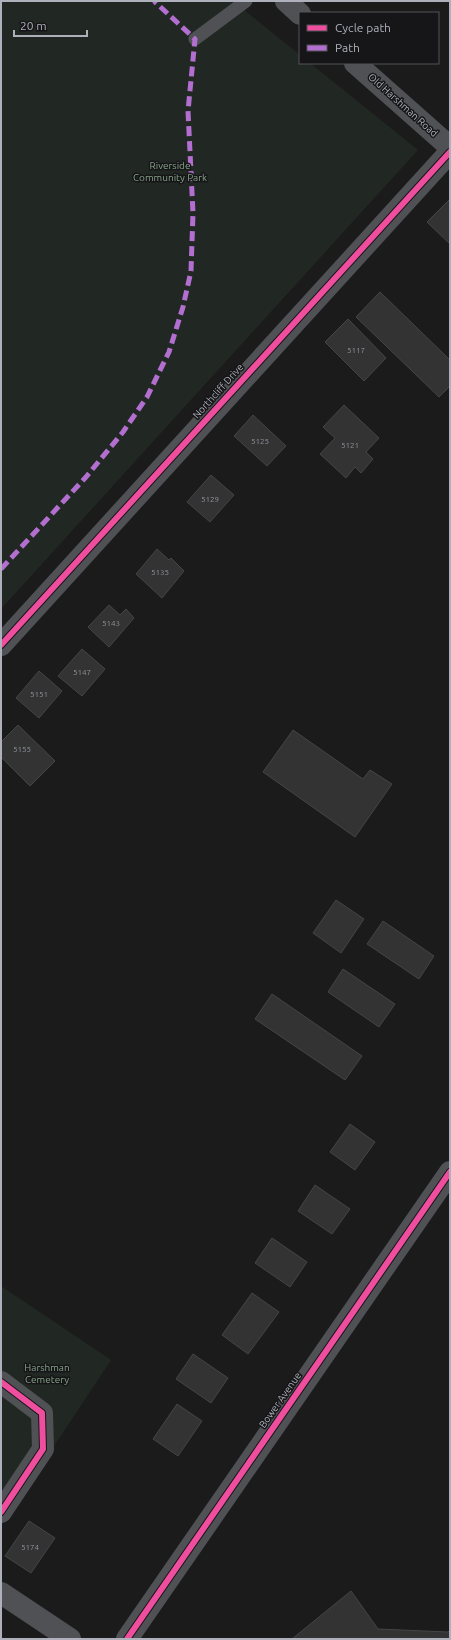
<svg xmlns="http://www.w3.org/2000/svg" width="451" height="1640" font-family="Ubuntu,sans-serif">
	<rect width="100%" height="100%" fill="#1b1b1c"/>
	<!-- green -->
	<g fill="#212823">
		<polygon points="1,1 233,1 300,55 300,63 310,63 418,150 1,609"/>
		<polygon points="1,1286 111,1360 1,1526"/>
	</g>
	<!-- building -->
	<g fill="#333334" stroke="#444548">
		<polygon points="450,199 450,244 427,222"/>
		<polygon points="380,292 450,360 450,386 439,397 356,317"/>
		<polygon points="348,319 386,358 364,381 325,342"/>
		<polygon points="344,405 379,438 366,452 373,459 361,473 355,467 346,478 320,454 335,438 323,427"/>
		<polygon points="253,415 286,446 267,466 234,436"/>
		<polygon points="211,475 234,495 210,522 187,502"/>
		<polygon points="157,549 169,560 171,558 184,571 162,598 136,574"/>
		<polygon points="109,605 120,615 126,609 134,618 109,647 88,627"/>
		<polygon points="82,649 105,669 82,696 58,676"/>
		<polygon points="39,671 62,691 39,718 16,698"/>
		<polygon points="18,725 55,761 30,786 1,757 1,742"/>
		<polygon points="293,730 363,779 370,770 392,784 355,837 263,772"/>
		<polygon points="336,900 364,919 341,953 313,933"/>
		<polygon points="383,921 434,956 419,979 367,944"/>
		<polygon points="343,969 395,1004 379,1027 328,992"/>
		<polygon points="272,994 362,1056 345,1080 255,1019"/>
		<polygon points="350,1124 375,1142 355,1170 330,1152"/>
		<polygon points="315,1185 350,1209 332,1234 298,1211"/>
		<polygon points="272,1238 307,1262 290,1287 255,1263"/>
		<polygon points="252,1293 279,1312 248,1354 222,1335"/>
		<polygon points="193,1354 228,1378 211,1403 176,1379"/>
		<polygon points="177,1404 202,1421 178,1456 153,1439"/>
		<polygon points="29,1521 55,1538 31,1573 5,1556"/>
		<polygon points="351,1591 378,1629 448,1632 450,1630 450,1639 292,1639"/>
	</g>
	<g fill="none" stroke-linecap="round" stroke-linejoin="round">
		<!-- lane -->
		<polyline stroke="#505154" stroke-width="13" points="195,39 246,1"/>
		<!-- street -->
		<g stroke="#505154" stroke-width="22">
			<polyline points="286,1 300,14"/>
			<polyline points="355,63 450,147"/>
			<polyline points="1,645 450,152"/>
			<polyline points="1,1382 42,1413 43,1449 1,1512"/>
			<polyline points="1,1593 70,1639"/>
			<polyline points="127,1639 450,1172"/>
		</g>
		<!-- quiet -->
		<polyline stroke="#b36fd0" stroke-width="5" stroke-dasharray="10 5" stroke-linecap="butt" points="1,569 86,477 123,432 147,397 169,352 183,307 191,271 193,213 188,111 195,39 154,1"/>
		<defs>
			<g id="cycleway">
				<polyline points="1,645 450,152"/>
				<polyline points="1,1382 42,1413 43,1449 1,1512"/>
				<polyline points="127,1639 450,1172"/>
			</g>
		</defs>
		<!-- cycleway casing -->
		<use href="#cycleway" stroke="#161518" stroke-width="8"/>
		<!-- cycleway -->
		<use href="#cycleway" stroke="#ef4d9e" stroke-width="6"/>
	</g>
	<g text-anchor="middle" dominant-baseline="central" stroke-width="3" stroke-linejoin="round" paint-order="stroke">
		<!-- number labels -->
		<g font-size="8" fill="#8f9299">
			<text x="356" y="350">5117</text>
			<text x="260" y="441">5125</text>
			<text x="350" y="445">5121</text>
			<text x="210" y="499">5129</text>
			<text x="160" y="572">5135</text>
			<text x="111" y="623">5143</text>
			<text x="82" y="672">5147</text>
			<text x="39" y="694">5151</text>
			<text x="22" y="749">5155</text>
			<text x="30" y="1547">5174</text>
		</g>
		<!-- street labels -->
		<g font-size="10" fill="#aeb1bb" stroke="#161518">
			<text transform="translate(403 105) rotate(42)">Old Harshman Road</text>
			<text transform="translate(218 391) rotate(-48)">Northcliff Drive</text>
			<text transform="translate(280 1400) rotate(-55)">Bower Avenue</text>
		</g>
		<!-- park labels -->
		<g font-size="10" fill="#86a58a" stroke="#161518">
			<text x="170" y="165">Riverside<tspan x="170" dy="12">Community Park</tspan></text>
			<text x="47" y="1367">Harshman<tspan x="47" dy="12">Cemetery</tspan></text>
		</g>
	</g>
	<!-- border -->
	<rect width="451" height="1640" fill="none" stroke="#aeb1bb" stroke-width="4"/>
	<!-- legend -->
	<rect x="299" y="12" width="140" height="52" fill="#161518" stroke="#535359"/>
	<rect x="307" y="25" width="20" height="6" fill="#ef4d9e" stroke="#535359"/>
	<text x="335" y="32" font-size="12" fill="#aeb1bb">Cycle path</text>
	<rect x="307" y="45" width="20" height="6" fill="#b36fd0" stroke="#535359"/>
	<text x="335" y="52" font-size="12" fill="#aeb1bb">Path</text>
	<!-- scale -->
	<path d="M14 30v6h73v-6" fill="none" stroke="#aeb1bb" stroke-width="2"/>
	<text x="20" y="30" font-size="12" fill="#aeb1bb" stroke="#161518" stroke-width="3" paint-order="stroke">20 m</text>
</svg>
